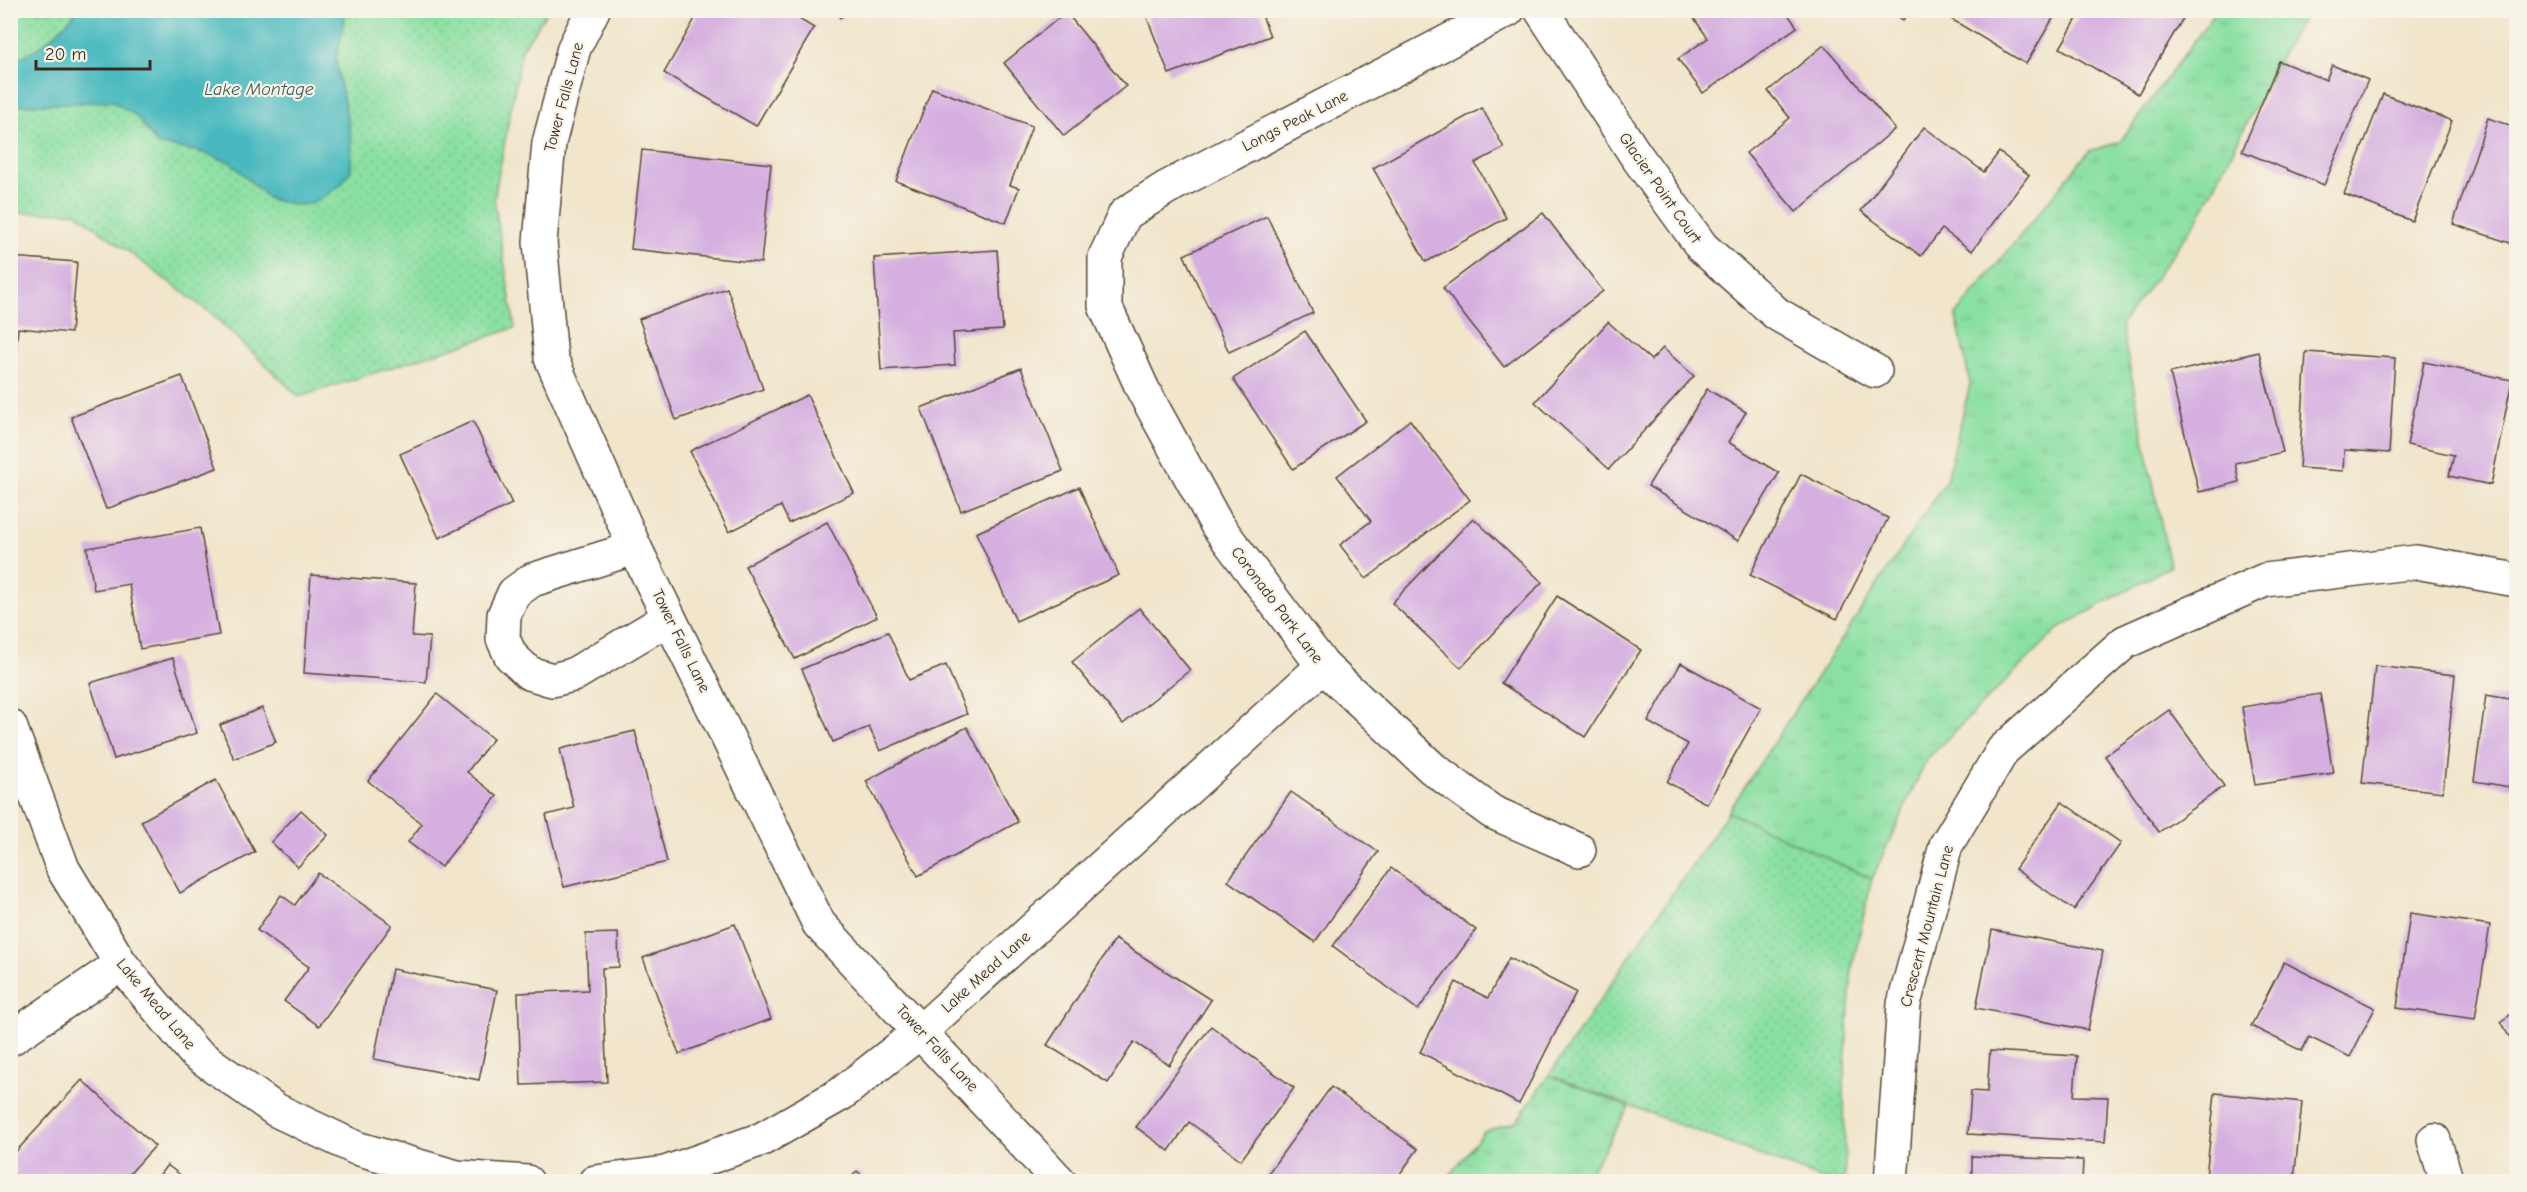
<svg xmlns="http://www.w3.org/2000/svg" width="2527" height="1192" font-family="'Comic Neue',sans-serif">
	<defs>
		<pattern id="grass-tufts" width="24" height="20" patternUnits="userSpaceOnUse" patternTransform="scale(1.5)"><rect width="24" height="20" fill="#8ae0a2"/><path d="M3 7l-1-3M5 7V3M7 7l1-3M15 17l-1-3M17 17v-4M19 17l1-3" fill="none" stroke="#78c08b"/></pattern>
		<pattern id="park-dots" width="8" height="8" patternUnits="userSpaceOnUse" patternTransform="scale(1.5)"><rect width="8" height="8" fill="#8ae0a2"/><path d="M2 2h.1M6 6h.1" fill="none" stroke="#78c08b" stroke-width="1.8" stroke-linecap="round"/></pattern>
	</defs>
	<rect width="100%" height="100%" fill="#f7f3e8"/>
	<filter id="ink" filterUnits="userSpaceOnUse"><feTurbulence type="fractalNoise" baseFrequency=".0167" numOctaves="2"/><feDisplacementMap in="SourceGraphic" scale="12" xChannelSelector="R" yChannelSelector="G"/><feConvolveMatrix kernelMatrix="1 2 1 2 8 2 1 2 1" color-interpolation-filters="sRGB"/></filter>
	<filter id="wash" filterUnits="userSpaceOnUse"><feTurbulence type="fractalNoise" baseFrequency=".008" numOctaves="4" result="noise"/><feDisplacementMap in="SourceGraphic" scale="24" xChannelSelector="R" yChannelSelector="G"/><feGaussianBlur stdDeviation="1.35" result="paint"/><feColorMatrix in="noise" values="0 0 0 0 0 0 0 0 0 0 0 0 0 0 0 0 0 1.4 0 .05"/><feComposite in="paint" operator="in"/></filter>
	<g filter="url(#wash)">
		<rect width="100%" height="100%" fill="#f1e5cb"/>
		<!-- grass -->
		<g fill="url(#grass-tufts)" stroke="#628560" stroke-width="1.5">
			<polygon points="2216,11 2309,11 2291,37 2198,219 2121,325 2170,566 2058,629 1927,759 1872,879 1728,812 1947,479 1970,384 1956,315 2089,151 2120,142"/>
			<polygon points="1549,1075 1629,1107 1585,1181 1444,1182 1484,1132 1516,1122"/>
		</g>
		<!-- park -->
		<g fill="url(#park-dots)" stroke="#628560" stroke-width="1.5">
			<polygon points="10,11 548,11 522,49 494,199 515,328 299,397 212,314 75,212 11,213"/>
			<polygon points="1728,812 1872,879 1852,967 1844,1079 1845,1181 1827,1181 1549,1075"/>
		</g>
		<!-- water -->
		<path fill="#49b9bf" stroke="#42726e" stroke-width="1.5" d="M77,11H346L336,62L352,142L351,170L341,185L314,203L296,205L269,199L230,162L200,152L157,144L137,117L113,101L11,106V60C38,54 59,31 77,11Z"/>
		<g id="blocks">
			<!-- building -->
			<g fill="#d5afe0">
				<polygon points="700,10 784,10 814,28 756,126 664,73"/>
				<polygon points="835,10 851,10 840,18"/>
				<polygon points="1144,10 1260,10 1270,36 1169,74"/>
				<polygon points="1688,10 1785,10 1797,27 1703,93 1678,59 1708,38"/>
				<polygon points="1889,10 1910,10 1903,20"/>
				<polygon points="1936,10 2058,10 2026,64"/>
				<polygon points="2082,10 2124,10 2135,17 2139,10 2188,10 2138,94 2060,48"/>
				<polygon points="1066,12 1126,86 1064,136 1004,63"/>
				<polygon points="1824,45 1895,129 1796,212 1746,153 1790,118 1768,91"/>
				<polygon points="2279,61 2326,80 2332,65 2368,80 2324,185 2242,151"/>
				<polygon points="932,88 1032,126 1010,185 1019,188 1006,223 896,181"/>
				<polygon points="2383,94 2452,121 2412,221 2344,194"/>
				<polygon points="1482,108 1504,148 1475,163 1506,218 1426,262 1373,168"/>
				<polygon points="2488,118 2516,127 2516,245 2453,224"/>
				<polygon points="1924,127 1984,172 1999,152 2029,175 1972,251 1942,229 1921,256 1861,211"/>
				<polygon points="642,150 771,164 761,263 631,249"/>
				<polygon points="1543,213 1603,291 1504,367 1443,288"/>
				<polygon points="1267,216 1313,313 1229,352 1184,255"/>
				<polygon points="997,250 1003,330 953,333 955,365 881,370 874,258"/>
				<polygon points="10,257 77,262 71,333 18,328 13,388 10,388"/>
				<polygon points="727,288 763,389 676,420 639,319"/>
				<polygon points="1608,322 1651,360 1663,348 1694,376 1609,469 1535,402"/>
				<polygon points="1305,331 1366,421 1293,469 1233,379"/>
				<polygon points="2259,352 2283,452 2235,463 2239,482 2199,492 2170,373"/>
				<polygon points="2306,352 2395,358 2389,453 2344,450 2343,471 2299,468"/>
				<polygon points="2424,362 2512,380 2491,485 2449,476 2454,455 2407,445"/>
				<polygon points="1021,368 1063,471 961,511 921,408"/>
				<polygon points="182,376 217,468 106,509 71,417"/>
				<polygon points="1707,389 1746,412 1728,442 1779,473 1738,541 1648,486"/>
				<polygon points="807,395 854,493 789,523 781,506 729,532 690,451"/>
				<polygon points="1410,420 1470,500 1366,579 1340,545 1371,521 1337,476"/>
				<polygon points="473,421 512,504 439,538 400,454"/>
				<polygon points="1801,474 1888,518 1837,619 1750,575"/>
				<polygon points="1079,487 1119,575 1016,621 976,533"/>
				<polygon points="1473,518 1542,582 1461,668 1392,603"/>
				<polygon points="827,522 877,617 795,659 745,566"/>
				<polygon points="200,528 219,635 140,649 129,584 94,590 87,548"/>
				<polygon points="311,575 416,583 412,636 430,637 426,682 304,673"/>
				<polygon points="1557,596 1641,650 1585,737 1501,683"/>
				<polygon points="1139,608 1190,670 1123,724 1072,662"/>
				<polygon points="888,632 909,680 946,665 967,714 880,751 869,727 833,742 802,669"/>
				<polygon points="173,658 197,733 114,759 90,683"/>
				<polygon points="1681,663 1761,708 1707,804 1667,782 1688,744 1648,722"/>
				<polygon points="2375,666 2455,675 2443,792 2362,783"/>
				<polygon points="437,694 493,739 467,772 497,796 441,867 408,842 422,824 368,781"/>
				<polygon points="2320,694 2333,773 2255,785 2242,707"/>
				<polygon points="2486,695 2516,700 2516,788 2474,781"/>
				<polygon points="262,708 276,742 234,759 220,725"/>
				<polygon points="2169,710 2224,786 2159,832 2105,756"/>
				<polygon points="967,727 1018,822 918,876 866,781"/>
				<polygon points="635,731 667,862 564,887 546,815 574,808 560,749"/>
				<polygon points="216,780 255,852 180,893 141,821"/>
				<polygon points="1291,792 1378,852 1315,942 1228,881"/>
				<polygon points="2062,802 2121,843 2074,910 2015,869"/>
				<polygon points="301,810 328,835 298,867 271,842"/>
				<polygon points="1391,868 1476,930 1418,1010 1333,946"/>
				<polygon points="318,873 392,925 319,1026 284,1001 309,967 257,930 281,895 295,905"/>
				<polygon points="2410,913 2490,925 2475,1019 2397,1008"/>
				<polygon points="735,924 771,1019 679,1054 643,958"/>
				<polygon points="1992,930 2103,951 2088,1030 1976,1008"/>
				<polygon points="618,933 619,967 602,968 607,1082 521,1085 518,993 588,990 586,934"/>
				<polygon points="1115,939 1211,1000 1169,1065 1134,1042 1108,1083 1047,1045"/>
				<polygon points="1509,958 1576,992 1519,1104 1420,1052 1456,982 1488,998"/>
				<polygon points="2284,962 2375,1008 2350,1057 2309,1037 2302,1051 2251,1026"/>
				<polygon points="392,969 497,990 479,1080 374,1059"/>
				<polygon points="2516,1011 2516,1047 2500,1022"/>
				<polygon points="1211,1026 1294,1088 1241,1160 1189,1122 1169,1151 1136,1127"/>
				<polygon points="1990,1051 2077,1056 2074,1096 2108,1097 2105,1142 1968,1134 1971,1091 1987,1092"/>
				<polygon points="82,1080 155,1146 122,1182 23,1182 10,1170 10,1158"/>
				<polygon points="1331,1087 1418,1149 1394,1182 1274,1182 1266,1176"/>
				<polygon points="2215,1093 2302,1102 2294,1182 2248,1182 2206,1177"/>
				<polygon points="1972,1156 2083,1160 2082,1182 1972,1182"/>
				<polygon points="167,1165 190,1182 154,1182"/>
				<polygon points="857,1171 869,1182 847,1182"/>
			</g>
		</g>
	</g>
	<g filter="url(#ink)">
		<use href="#blocks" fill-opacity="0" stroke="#564638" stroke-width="1.5"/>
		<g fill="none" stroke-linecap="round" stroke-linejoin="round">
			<defs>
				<g id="minor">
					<polyline points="593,10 574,48 549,143 540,242 551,358 635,548 819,924 1060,1182"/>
					<polyline points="1508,10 1166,188 1125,214 1105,257 1105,306 1143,390 1217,525 1323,666 1432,768 1492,812 1579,850"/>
					<polyline points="1541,10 1635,154 1702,247 1777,314 1875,371"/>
					<polyline points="635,548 532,580 514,593 504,615 503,639 511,656 529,673 552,680 573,675 669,618"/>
					<polyline points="10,726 63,869 121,964 194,1052 276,1110 356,1148 457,1177 527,1182"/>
					<polyline points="10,1039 121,964"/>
					<polyline points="2434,1140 2447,1182"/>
					<polyline points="595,1182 665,1173 762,1139 841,1094 921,1031 1323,666"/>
					<polyline points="1891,1182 1904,1004 1946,845 2003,750 2125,642 2265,580 2416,562 2516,580"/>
				</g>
			</defs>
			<!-- minor casing -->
			<use href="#minor" stroke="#564638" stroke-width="36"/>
			<!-- minor -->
			<use href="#minor" stroke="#fff" stroke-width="33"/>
		</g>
	</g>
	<g text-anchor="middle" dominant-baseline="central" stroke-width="4.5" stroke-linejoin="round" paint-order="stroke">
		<!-- street labels -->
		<g font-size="16" fill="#3b2a1e" stroke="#f7f3e8">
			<text transform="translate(564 97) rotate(-75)">Tower Falls Lane</text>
			<text transform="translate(1295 121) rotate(-27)">Longs Peak Lane</text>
			<text transform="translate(1660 188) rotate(55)">Glacier Point Court</text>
			<text transform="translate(1277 605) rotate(53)">Coronado Park Lane</text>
			<text transform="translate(681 641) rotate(64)">Tower Falls Lane</text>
			<text transform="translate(1927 926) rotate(-75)">Crescent Mountain Lane</text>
			<text transform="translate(986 972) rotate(-42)">Lake Mead Lane</text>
			<text transform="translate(156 1004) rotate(50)">Lake Mead Lane</text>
			<text transform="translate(937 1048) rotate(47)">Tower Falls Lane</text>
		</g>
		<!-- water labels -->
		<g font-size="18" font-style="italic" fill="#405c56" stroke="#f7f3e8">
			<text x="259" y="89">Lake Montage</text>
		</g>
	</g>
	<!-- margin -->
	<rect width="2527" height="1192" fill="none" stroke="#f7f3e8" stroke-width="36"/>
	<!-- scale -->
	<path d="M36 60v9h114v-9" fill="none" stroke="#3b2a1e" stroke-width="3"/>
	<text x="45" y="60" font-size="18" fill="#3b2a1e" stroke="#f7f3e8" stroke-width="4.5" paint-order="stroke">20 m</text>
</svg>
